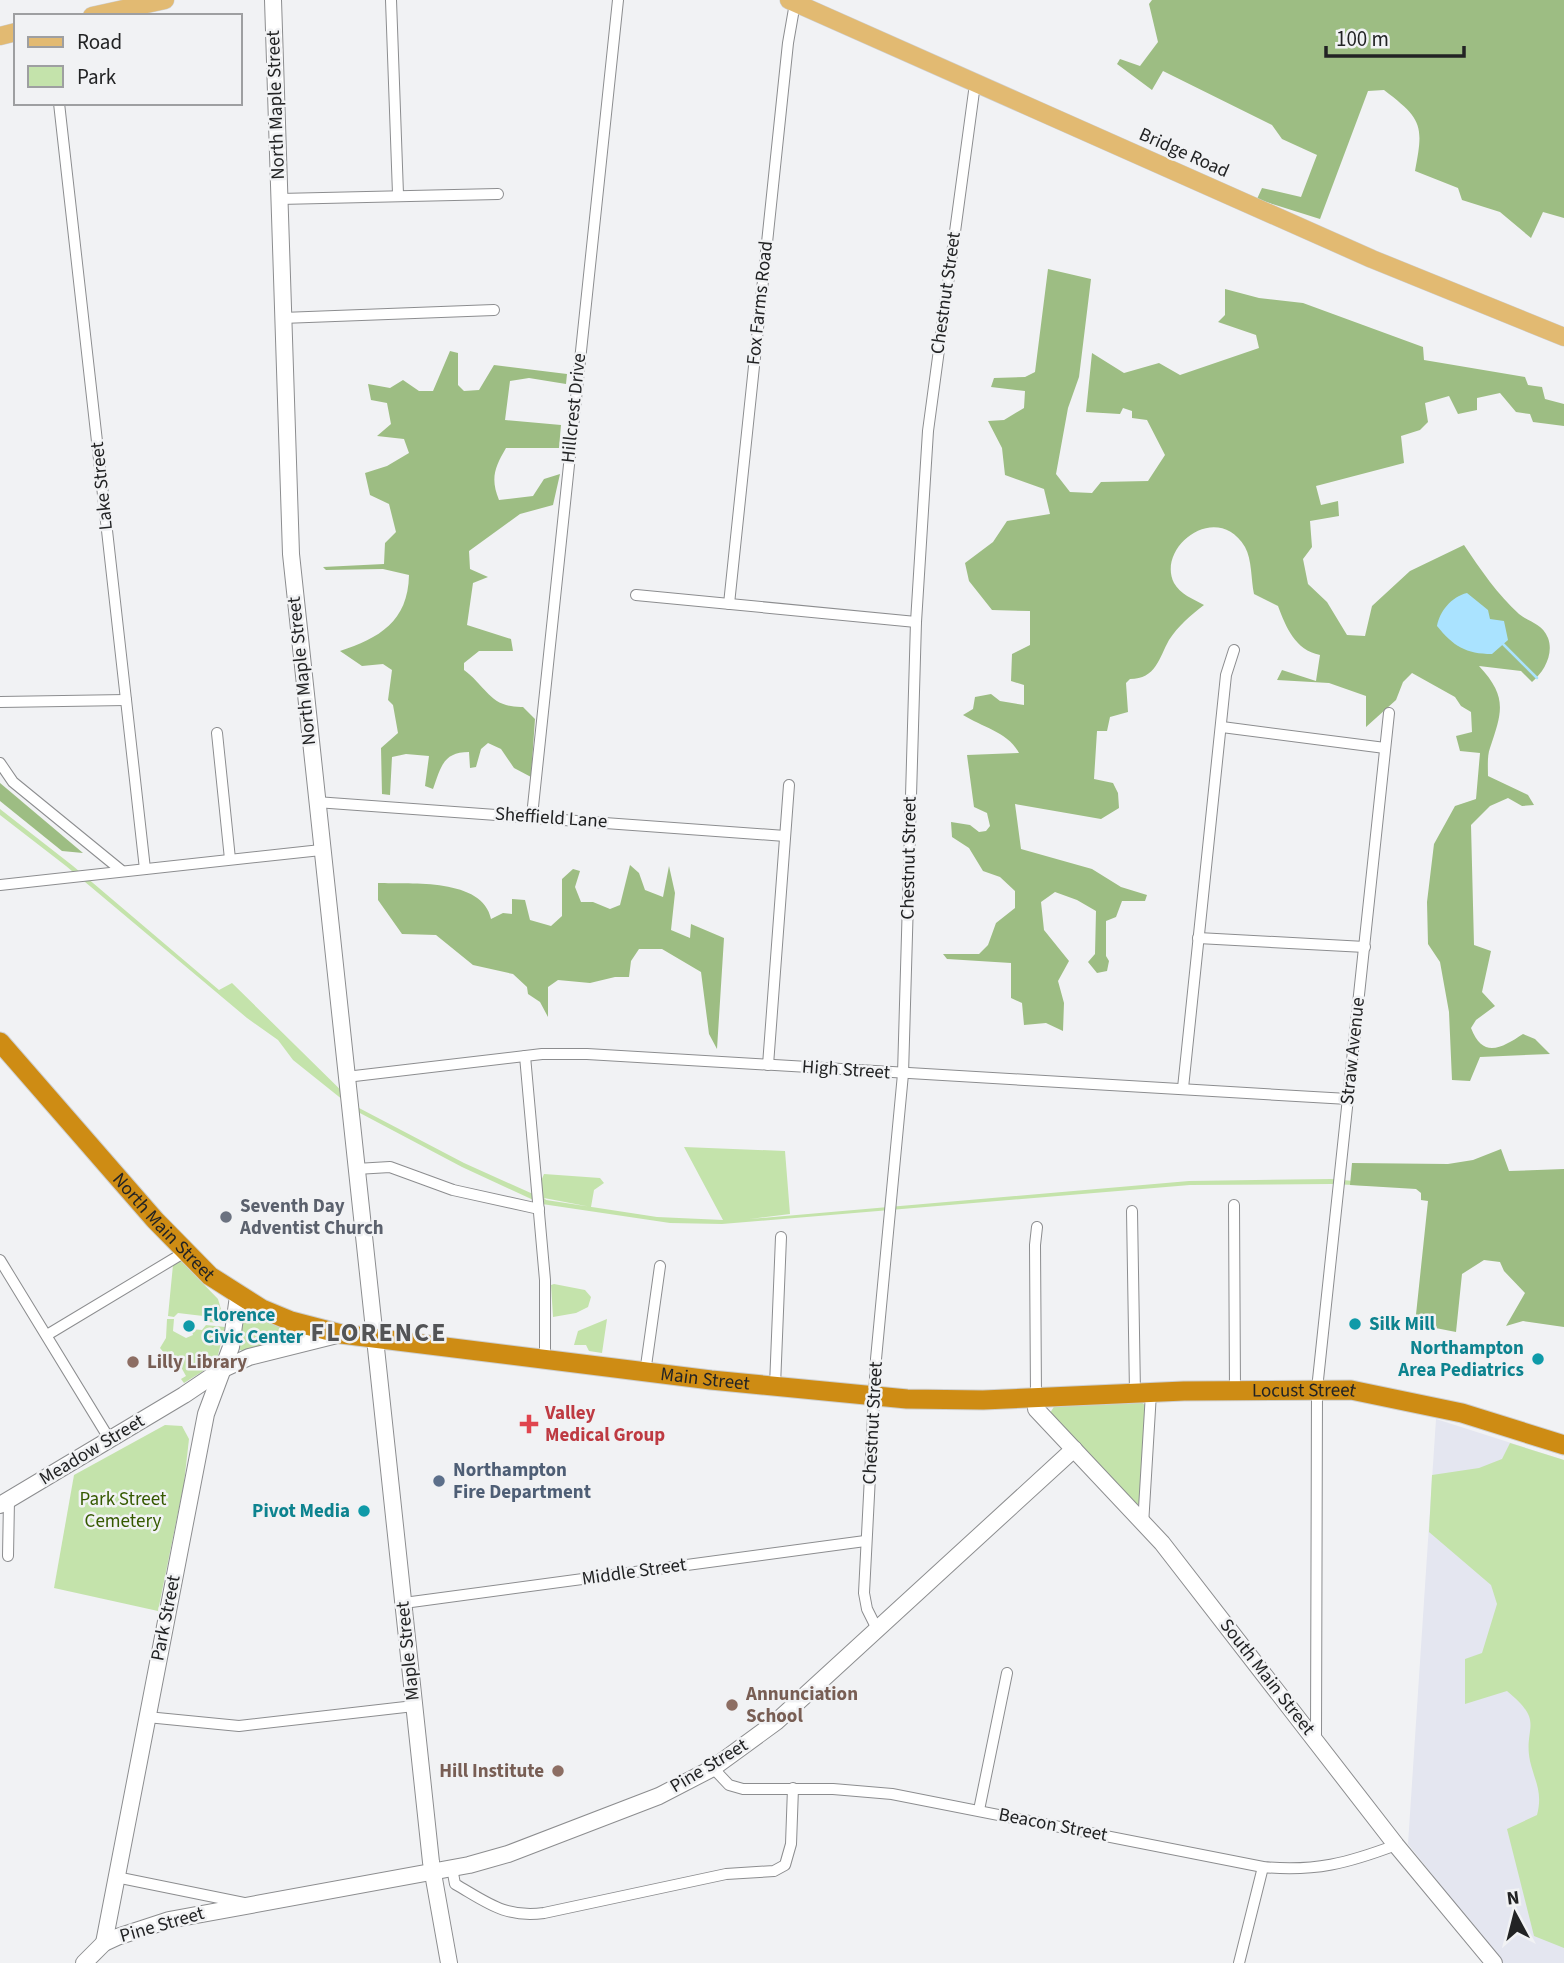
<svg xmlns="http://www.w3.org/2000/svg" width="1564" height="1963" font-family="'Source Sans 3',sans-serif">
	<rect width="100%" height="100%" fill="#f1f2f4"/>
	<!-- built -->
	<polygon fill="#e4e6f0" points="1436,1419 1564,1460 1564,1963 1502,1963 1408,1844"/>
	<!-- green -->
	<g fill="#c4e3ab">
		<polygon points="0,809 73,866 219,990 232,983 359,1108 464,1163 542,1198 541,1181 544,1174 600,1178 604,1183 594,1190 591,1207 544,1198 546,1200 657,1217 723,1220 684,1147 785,1151 790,1214 749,1219 1189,1181 1331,1179 1445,1189 1331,1184 1190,1185 722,1224 670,1223 542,1204 462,1167 358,1112 293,1060 278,1040 247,1018 66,866 0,815"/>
		<polygon points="181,1261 218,1299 225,1323 206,1322 203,1316 178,1313 174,1317 168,1316 173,1265"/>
		<polygon points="554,1284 585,1290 591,1297 588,1307 576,1313 553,1317 551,1285"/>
		<polygon points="247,1311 303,1333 302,1336 243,1351 238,1349 242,1314"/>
		<polygon points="167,1319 174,1319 173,1331 186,1338 193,1335 191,1329 202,1330 206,1325 225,1327 216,1363 184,1383 181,1379 186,1376 172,1351 165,1354 160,1348 166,1338"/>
		<polygon points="607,1319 602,1353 589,1351 586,1345 574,1345 578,1331"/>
		<polygon points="1140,1401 1146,1406 1139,1504 1135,1504 1050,1413 1055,1405"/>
		<polygon points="165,1425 182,1426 189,1439 184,1483 158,1611 54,1588 74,1475"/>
		<path d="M1510,1443L1564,1460V1948L1534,1936L1507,1829L1537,1815C1543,1792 1535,1782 1530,1761C1523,1726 1546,1723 1507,1691L1465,1704V1659L1482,1653L1497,1604L1491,1585L1429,1532L1432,1475L1479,1468L1502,1459Z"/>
	</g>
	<!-- forest -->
	<g fill="#9dbd83">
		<path d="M1152,0H1564V218L1543,212L1531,238L1500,212L1462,200L1458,188L1415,171C1424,125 1422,119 1384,90L1368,91L1320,219L1257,199L1262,188L1301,197L1317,155L1282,139L1272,125L1163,71L1152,90L1117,64L1120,59L1140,66L1158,42L1149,4Z"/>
		<path d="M1048,269L1091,279L1079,377L1068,408L1056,474L1070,492L1092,493L1101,482L1148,481L1165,455L1147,420L1132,418V411L1123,408L1120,414L1086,412L1092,353L1124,373L1159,363L1180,375L1259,348L1256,335L1218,322L1225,315V289L1259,298L1303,303L1423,347L1424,360L1525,377L1528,385L1542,387L1545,399L1564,404V426L1533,422L1530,414L1516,412L1500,393L1477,398V410L1458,414L1449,396L1425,403L1428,422L1420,430L1401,436L1404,463L1316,486L1321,505L1338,501L1339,516L1310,521L1312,547L1303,559L1308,584L1327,602L1347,635L1365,636L1372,606L1410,571L1464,545C1480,569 1498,595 1519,614C1530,623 1542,623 1548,638C1554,654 1544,672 1532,682L1521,671L1479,666C1508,697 1502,712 1490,748C1487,756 1488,768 1488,776L1528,795L1534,805L1522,806L1508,798L1490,806L1471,825L1474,945L1491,951L1482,992L1495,1006L1476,1020L1471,1028C1483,1060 1503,1047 1523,1034L1535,1039L1550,1054L1480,1057L1470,1081L1452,1080L1449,1012L1440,962L1428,944L1427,902L1434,844L1455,806L1476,799L1480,753L1460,751L1456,736L1472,732L1471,712L1461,706L1455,697L1412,673L1403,682L1396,700L1366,727V696L1329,683L1277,680L1282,670L1316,681L1320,655C1295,650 1286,627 1278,606L1254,594C1251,580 1252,559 1245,547C1217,500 1156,547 1174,583C1180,594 1193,599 1204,605C1191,615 1178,626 1169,640C1159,658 1156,679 1130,679L1126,683L1128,712L1110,717L1107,731H1097L1094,779L1113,783L1118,793L1119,808L1101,819L1015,804L1021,849L1092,869L1121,887L1147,895L1145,901H1122L1116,917L1106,921V956L1109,961L1107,971L1097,973L1088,962L1095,954L1096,911L1077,900L1055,892L1041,902L1044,930L1069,961L1058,981L1064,1003L1063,1031L1046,1023L1024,1025L1022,1003L1011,998V963L947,959L943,954H979L988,945L996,923L1015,908V891L1000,877L983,871L969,848L952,837L951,822L970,825L979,832L986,831L990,826L987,813L974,807L967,755L1019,753C1008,732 982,727 963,715L973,709L975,697L991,694L1000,701L1024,705V685L1011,681L1012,654L1030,645V611L992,610L969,581L965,563L993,542L1007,521L1050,514L1044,489L1005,475L1002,448L988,421L1004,420L1024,408L1025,391L991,387L994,378L1025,377L1035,372Z"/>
		<path d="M450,351L458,353V385L464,391L479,390L494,365L567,374L566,384L529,378L510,381L505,420L561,425L559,448H506C495,467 490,478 499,500L533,496L544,479L560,474L553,505L520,514L469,551L470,569L488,577L473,583L467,625L511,639L513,651H479L464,663V670C487,687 490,708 523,707L535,719L531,777L514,768L501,749L488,743L481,749L476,767L470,768L469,752C443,752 441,767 433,789L425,786L429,756L406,754L392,757L390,795L382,794L381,748L398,733L393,705L388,700L392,670L383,664L362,666L340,651C379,638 408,622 409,575L383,569L326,570L323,567L384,564L385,543L396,532L389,504L370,495L365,473L387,466L409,453L404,439L377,436L391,424L387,403L371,400L368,384L390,388L403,380L419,391H433Z"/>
		<polygon points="0,783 83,853 62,851 0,801"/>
		<path d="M630,865L639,873L645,890L663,897L669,866L675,893L671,930L690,938L691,924L724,938L717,1049L709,1034L701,972L662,949H639L631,961L629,977H615L590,983L558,980L548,987V1017L540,1002L528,994L527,987L513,974L473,965L436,935L402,934L378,900V883C411,884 483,878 491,919L503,913L512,914V899L525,900L530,920L551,926L562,916V879L573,869L580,871L575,887L581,902H593L610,909L620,905Z"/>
		<polygon points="1501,1149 1509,1171 1564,1169 1564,1327 1523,1321 1506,1326 1525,1293 1504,1271 1500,1262 1484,1260 1462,1274 1456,1332 1415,1324 1428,1201 1421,1200 1421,1193 1416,1189 1350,1185 1352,1163 1448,1164 1473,1160"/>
	</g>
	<!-- water -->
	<path fill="#aae3ff" d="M1467,593L1488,610L1490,619L1504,621L1508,640L1492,654C1466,654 1453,646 1437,626C1440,611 1451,597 1467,593Z"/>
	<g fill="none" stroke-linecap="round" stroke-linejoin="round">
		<!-- stream -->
		<polyline stroke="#aae3ff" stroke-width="2.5" points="1502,643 1537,678"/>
		<defs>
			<g id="street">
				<polyline points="391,0 398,194"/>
				<polyline points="59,103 145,869"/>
				<polyline points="279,199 498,194"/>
				<polyline points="282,318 494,310"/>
				<polyline points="636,595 916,622"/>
				<polyline points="729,604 788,43 795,3"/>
				<polyline points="0,702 126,700"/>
				<polyline points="1222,727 1385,748"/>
				<polyline points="217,733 230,859"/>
				<polyline points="0,763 13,782 122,871"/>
				<polyline points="316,802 785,836"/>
				<polyline points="532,816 618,0"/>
				<polyline points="0,885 321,850"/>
				<polyline points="1198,938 1365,947"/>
				<polyline points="525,1056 545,1280 545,1360"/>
				<polyline points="768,1065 789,785"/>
				<polyline points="346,1077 542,1054 587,1054 1348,1099"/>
				<polyline points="1183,1088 1226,675 1234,650"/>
				<polyline points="356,1169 390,1167 453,1190 539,1209"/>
				<polyline points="1234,1205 1235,1391"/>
				<polyline points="1132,1211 1135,1393"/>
				<polyline points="0,1260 110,1440"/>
				<polyline points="47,1335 185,1252"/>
				<polyline points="645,1373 660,1266"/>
				<polyline points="775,1386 781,1237"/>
				<polyline points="1036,1397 1035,1245 1037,1227"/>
				<polyline points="1143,1525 1151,1393"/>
				<polyline points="8,1556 9,1500"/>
				<polyline points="404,1603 865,1541"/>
				<polyline points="878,1631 867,1609 864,1593 876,1359 903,1074 916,622 928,431 975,84"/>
				<polyline points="147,1717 239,1726 414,1706"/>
				<polyline points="1316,1740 1317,1389 1389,713"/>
				<path d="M713,1768L729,1785L743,1789H833L892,1794L1263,1867C1315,1872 1348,1863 1396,1845"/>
				<polyline points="979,1810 1007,1673"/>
				<path d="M452,1868L455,1884C488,1903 505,1918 544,1913L726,1874L774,1871L785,1865L791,1844L793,1788"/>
				<polyline points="116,1877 244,1903"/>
				<polyline points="1239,1963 1263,1867"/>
			</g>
			<g id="secondary">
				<polyline points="273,0 291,554 431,1862 449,1963"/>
				<polyline points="1036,1397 1036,1409 1162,1543 1396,1845 1494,1963"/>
				<polyline points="0,1505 184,1395 221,1370 249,1357 341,1334"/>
				<polyline points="104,1943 206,1414 231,1347 238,1296"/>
				<polyline points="84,1963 104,1943 117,1937 169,1920 469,1865 508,1854 659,1796 713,1768 776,1722 1074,1449"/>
			</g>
			<g id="primary">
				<polyline points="789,0 1372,259 1564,337"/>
				<polyline points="92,16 165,0"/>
				<polyline points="0,36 16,32"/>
			</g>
			<g id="highway">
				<path id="s1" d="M0,1042L155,1220L210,1276L262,1309L291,1321L341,1334L711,1380L907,1399L983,1400L1184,1391L1351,1390L1462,1413L1564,1445"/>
			</g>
		</defs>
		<!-- street casing -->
		<use href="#street" stroke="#8c8d8f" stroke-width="12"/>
		<!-- secondary casing -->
		<use href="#secondary" stroke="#8c8d8f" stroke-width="18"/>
		<!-- primary casing -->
		<use href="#primary" stroke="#cecfcf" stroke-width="19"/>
		<!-- highway casing -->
		<use href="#highway" stroke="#cecfcf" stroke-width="21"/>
		<!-- street -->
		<use href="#street" stroke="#fff" stroke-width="10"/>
		<!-- secondary -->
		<use href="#secondary" stroke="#fff" stroke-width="16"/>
		<!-- primary -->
		<use href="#primary" stroke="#e2ba72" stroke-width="18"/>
		<!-- highway -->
		<use href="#highway" stroke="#ce8c14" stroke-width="19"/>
	</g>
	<!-- markers -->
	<circle fill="#6b7280" stroke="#f1f2f4" stroke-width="2.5" cx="226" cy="1217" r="7"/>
	<g fill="#0f9aa8" stroke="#f1f2f4" stroke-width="2.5">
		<circle cx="1355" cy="1324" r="7"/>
		<circle cx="189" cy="1326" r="7"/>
		<circle cx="1538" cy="1359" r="7"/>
		<circle cx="364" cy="1511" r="7"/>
	</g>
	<g fill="#8d6e63" stroke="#f1f2f4" stroke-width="2.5">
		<circle cx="133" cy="1362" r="7"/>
		<circle cx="732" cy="1705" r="7"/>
		<circle cx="558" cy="1771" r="7"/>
	</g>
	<path fill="#e0444e" stroke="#f1f2f4" stroke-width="2.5" d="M525.5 1413.5h7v7h7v7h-7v7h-7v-7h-7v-7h7z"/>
	<circle fill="#5c6f8a" stroke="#f1f2f4" stroke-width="2.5" cx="439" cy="1481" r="7"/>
	<g text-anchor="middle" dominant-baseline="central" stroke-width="5" stroke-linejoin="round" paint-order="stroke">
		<!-- street labels -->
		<g font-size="19" fill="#222324" stroke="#f1f2f4">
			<text transform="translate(276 105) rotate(-92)">North Maple Street</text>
			<text transform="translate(1184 153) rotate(24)">Bridge Road</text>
			<text transform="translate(946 293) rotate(-82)">Chestnut Street</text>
			<text transform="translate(760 303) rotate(-84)">Fox Farms Road</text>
			<text transform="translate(574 408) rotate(-84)">Hillcrest Drive</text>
			<text transform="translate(102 486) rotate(-96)">Lake Street</text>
			<text transform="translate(302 671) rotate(-96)">North Maple Street</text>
			<text transform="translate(551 818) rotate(4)">Sheffield Lane</text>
			<text transform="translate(909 858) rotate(-89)">Chestnut Street</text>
			<text transform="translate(1353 1051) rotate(-84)">Straw Avenue</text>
			<text transform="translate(846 1070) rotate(4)">High Street</text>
			<text stroke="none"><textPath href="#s1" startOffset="247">North Main Street</textPath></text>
			<text stroke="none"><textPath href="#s1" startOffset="826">Main Street</textPath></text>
			<text stroke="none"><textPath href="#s1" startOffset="1426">Locust Street</textPath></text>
			<text transform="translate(873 1423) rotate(-87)">Chestnut Street</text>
			<text transform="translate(92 1450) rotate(-31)">Meadow Street</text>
			<text transform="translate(634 1572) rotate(-8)">Middle Street</text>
			<text transform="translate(166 1618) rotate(-79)">Park Street</text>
			<text transform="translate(408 1651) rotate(-96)">Maple Street</text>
			<text transform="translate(1267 1677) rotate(52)">South Main Street</text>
			<text transform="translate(709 1766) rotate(-31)">Pine Street</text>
			<text transform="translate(1053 1825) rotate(11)">Beacon Street</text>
			<text transform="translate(162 1925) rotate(-16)">Pine Street</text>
		</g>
		<!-- worship labels -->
		<g font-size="19" font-weight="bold" fill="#5b616d" stroke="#f1f2f4" text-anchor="start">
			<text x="240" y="1206">Seventh Day<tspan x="240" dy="22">Adventist Church</tspan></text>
		</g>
		<!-- culture labels -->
		<g font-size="19" font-weight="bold" fill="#0d838f" stroke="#f1f2f4" text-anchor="start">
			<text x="203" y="1315">Florence<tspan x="203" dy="22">Civic Center</tspan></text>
			<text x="1369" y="1324">Silk Mill</text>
			<text x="1524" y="1348" text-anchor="end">Northampton<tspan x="1524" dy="22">Area Pediatrics</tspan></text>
			<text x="350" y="1511" text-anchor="end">Pivot Media</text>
		</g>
		<!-- education labels -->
		<g font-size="19" font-weight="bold" fill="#785e54" stroke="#f1f2f4" text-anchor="start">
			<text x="147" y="1362">Lilly Library</text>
			<text x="746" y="1694">Annunciation<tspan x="746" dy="22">School</tspan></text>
			<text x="544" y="1771" text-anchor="end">Hill Institute</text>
		</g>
		<!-- health labels -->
		<g font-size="19" font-weight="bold" fill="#be3a42" stroke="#f1f2f4" text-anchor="start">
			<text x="545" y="1413">Valley<tspan x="545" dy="22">Medical Group</tspan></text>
		</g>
		<!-- service labels -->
		<g font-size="19" font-weight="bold" fill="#4e5e75" stroke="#f1f2f4" text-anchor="start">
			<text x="453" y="1470">Northampton<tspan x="453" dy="22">Fire Department</tspan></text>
		</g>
		<!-- park labels -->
		<g font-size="19" fill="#355900" stroke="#f1f2f4">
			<text x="123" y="1499">Park Street<tspan x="123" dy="22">Cemetery</tspan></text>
		</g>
		<!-- district labels -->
		<g font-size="26" font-weight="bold" letter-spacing="2" fill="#535456" stroke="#f1f2f4">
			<text x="379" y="1332">FLORENCE</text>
		</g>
	</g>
	<!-- legend -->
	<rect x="14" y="14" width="228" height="91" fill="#f1f2f4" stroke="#9e9fa1" stroke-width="2"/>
	<rect x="28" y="37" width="35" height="10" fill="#e2ba72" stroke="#9e9fa1" stroke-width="2"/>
	<text x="77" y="49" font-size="21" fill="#222324">Road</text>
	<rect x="28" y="66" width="35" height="21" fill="#c4e3ab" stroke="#9e9fa1" stroke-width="2"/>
	<text x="77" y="84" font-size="21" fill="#222324">Park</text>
	<!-- north arrow -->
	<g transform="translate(1515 1914) rotate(353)" stroke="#f1f2f4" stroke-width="5" paint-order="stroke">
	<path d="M0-5L12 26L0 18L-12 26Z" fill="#222324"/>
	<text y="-10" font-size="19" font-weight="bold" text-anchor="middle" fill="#222324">N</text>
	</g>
	<!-- scale -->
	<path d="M1326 46v10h138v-10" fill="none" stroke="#222324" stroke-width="3.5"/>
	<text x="1336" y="46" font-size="21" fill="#222324" stroke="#f1f2f4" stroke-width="5" paint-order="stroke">100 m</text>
</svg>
